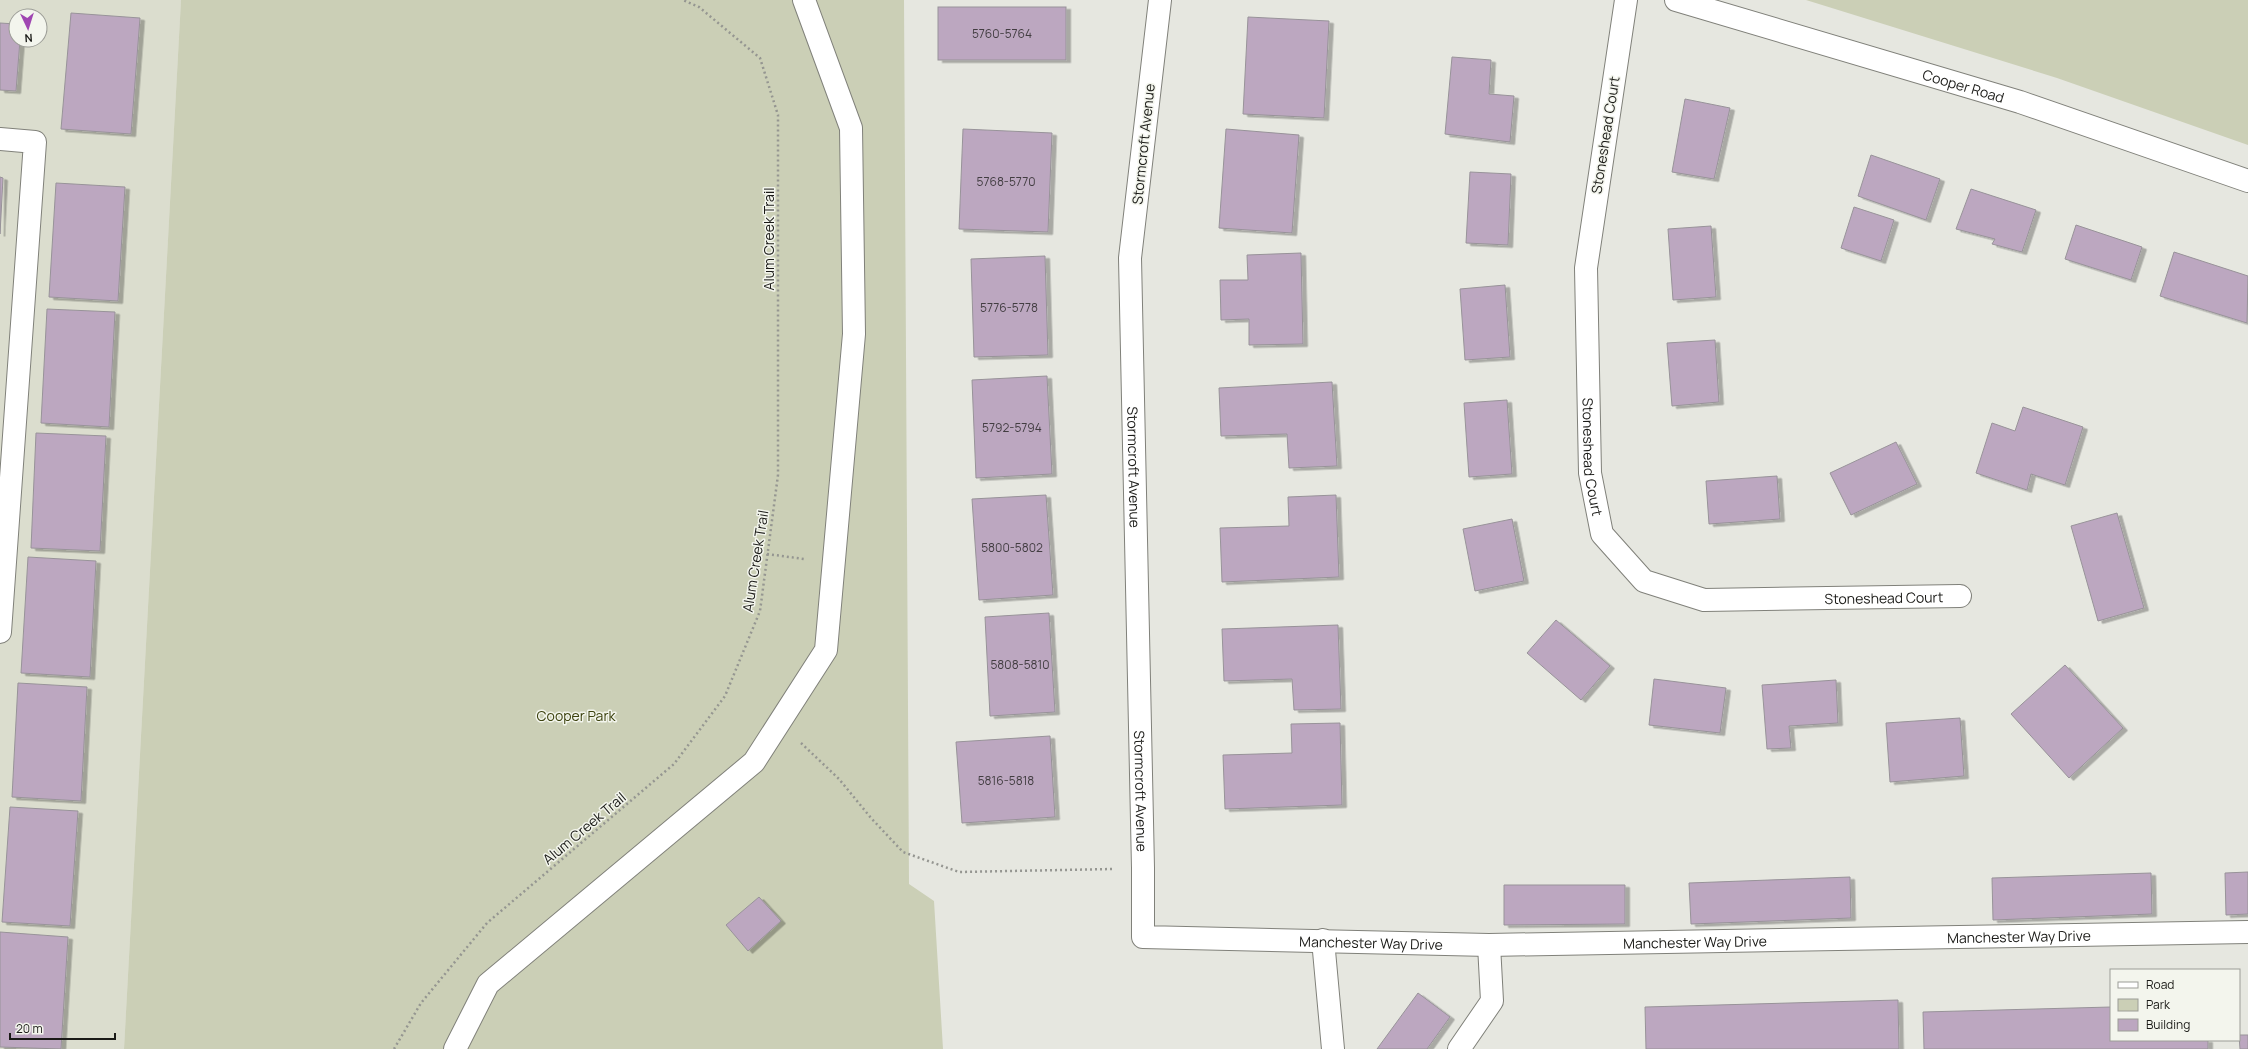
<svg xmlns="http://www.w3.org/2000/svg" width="2248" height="1049" font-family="Manrope,sans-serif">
	<defs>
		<filter id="shadow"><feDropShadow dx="4.5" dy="2.5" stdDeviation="0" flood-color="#0004"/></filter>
	</defs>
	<rect width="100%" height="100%" fill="#e6e7e0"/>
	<!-- built -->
	<path fill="#dbddce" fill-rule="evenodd" d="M0,0H181L124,1049H0ZM16,16H40V40H16Z"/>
	<!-- green -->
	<g fill="#cbcfb6">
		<polygon points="181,0 904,0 909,884 934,901 943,1049 124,1049"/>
		<polygon points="1806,0 2248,0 2248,145 2057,78"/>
	</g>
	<!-- building -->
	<g fill="#bca7c0" stroke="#989399" filter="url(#shadow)">
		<rect x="938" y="7" width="128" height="53"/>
		<polygon points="71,13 140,18 131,134 61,129"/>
		<polygon points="1248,17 1329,21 1324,118 1243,114"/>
		<polygon points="0,23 16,24 16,40 20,40 16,91 0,90"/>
		<polygon points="1452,57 1491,60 1489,94 1514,96 1510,142 1445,134"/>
		<polygon points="1685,99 1730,108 1714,179 1672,172"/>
		<polygon points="963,129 1052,133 1048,232 959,229"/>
		<polygon points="1226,129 1299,135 1292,233 1219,228"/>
		<polygon points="1871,155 1940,179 1926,220 1858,196"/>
		<polygon points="1470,172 1511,174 1508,245 1466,243"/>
		<polygon points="0,177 3,178 0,234"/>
		<polygon points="56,183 125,187 118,301 49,297"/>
		<polygon points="1971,189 2036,210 2022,252 1992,244 1995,239 1956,229"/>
		<polygon points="1854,207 1894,220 1881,261 1841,248"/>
		<polygon points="2076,225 2142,247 2131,280 2065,259"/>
		<polygon points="1711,226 1716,297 1673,300 1668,229"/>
		<polygon points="2174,252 2248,276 2247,323 2160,296"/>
		<polygon points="1301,253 1303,344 1249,345 1249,319 1221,320 1220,280 1248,280 1247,255"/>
		<polygon points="1045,256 1048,355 974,357 971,259"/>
		<polygon points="1505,285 1510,357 1465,360 1460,289"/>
		<polygon points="47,309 115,312 109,427 41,423"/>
		<polygon points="1715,340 1719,402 1672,406 1667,343"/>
		<polygon points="1047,376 1052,474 976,478 972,380"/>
		<polygon points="1332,382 1337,466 1289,468 1287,434 1221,436 1219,388"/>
		<polygon points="1507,400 1512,474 1469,477 1464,403"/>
		<polygon points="2023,407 2083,427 2065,485 2031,474 2027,490 1976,473 1992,423 2015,431"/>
		<polygon points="36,433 106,436 100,551 31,548"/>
		<polygon points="1896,442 1917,484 1851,515 1830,473"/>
		<polygon points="1777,476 1780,519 1709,524 1706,481"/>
		<polygon points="1046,495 1053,595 979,600 972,499"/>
		<polygon points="1336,495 1339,577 1222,582 1220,528 1289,526 1288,497"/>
		<polygon points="2117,513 2144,608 2098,621 2071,526"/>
		<polygon points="1512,519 1524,581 1475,591 1463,529"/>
		<polygon points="28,557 96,561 90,677 21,673"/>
		<polygon points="1049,613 1055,712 990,716 985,617"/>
		<polygon points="1556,620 1610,666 1581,700 1527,653"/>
		<polygon points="1338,625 1341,709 1294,710 1292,679 1224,681 1222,629"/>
		<polygon points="2065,665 2123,728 2069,778 2011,714"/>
		<polygon points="1654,679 1726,688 1720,733 1649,725"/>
		<polygon points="1836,680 1838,723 1789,726 1791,748 1767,749 1762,685"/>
		<polygon points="18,683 87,687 81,801 12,797"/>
		<polygon points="1960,718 1964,776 1890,782 1886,723"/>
		<polygon points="1340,723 1342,805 1225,809 1223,755 1292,753 1291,724"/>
		<polygon points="1050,736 1055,817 962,823 956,742"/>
		<polygon points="10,807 78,811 70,926 2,922"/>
		<polygon points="2248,872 2248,914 2226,915 2225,873"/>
		<polygon points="2151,873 2152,914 1993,920 1992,878"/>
		<polygon points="1850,877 1851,918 1691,924 1689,883"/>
		<polygon points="1504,885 1625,885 1625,924 1504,925"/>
		<polygon points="759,897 781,921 748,951 726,925"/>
		<polygon points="0,932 68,937 61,1049 0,1047"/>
		<polygon points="1418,993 1450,1017 1427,1049 1377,1049"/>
		<polygon points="1898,1000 1899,1049 1646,1049 1645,1007"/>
		<polygon points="2111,1007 2111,1040 2208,1040 2208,1049 1924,1049 1923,1012"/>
		<polygon points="2239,1035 2248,1035 2248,1049 2240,1049"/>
	</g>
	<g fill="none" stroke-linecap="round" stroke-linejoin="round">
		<defs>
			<g id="minor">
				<path id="s1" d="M1160,0L1130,258L1143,868V937L1489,945L2248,932"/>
				<path id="s2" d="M1626,0L1586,268L1590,473L1602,534L1644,581L1704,600L1960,596"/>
				<path id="s3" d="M1676,0L2020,102L2248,181"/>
				<polyline points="0,139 35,142 0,632"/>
				<polyline points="1323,940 1333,1049"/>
				<polyline points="455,1049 488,984 754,762 826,650 854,334 851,128 804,0"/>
				<polyline points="1459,1049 1492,1001 1489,945"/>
			</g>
		</defs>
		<!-- minor casing -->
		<use href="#minor" stroke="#80817a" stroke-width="24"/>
		<!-- path -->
		<g stroke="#959691" stroke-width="2.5" stroke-dasharray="2 3" stroke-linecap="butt">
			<polyline points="767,554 804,559"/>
			<polyline points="801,743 839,779 871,818 903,852 959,872 1113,869"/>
			<polyline points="394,1049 421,1003 487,923 674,764 725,696 760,611 778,475 778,115 760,58 699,7 683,0"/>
		</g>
		<!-- minor -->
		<use href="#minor" stroke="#fff" stroke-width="22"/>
	</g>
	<g text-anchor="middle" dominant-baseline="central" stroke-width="3" stroke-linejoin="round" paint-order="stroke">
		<!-- number labels -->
		<g font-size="12" fill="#423d41">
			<text x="1002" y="33">5760-5764</text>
			<text x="1006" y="181">5768-5770</text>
			<text x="1009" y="307">5776-5778</text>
			<text x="1012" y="427">5792-5794</text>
			<text x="1012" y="547">5800-5802</text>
			<text x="1020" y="664">5808-5810</text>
			<text x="1006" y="780">5816-5818</text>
		</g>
		<!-- street labels -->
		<g font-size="14" fill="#1a1a17" stroke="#f3f5ed">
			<text stroke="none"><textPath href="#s3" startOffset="300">Cooper Road</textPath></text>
			<text transform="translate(1605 135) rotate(-81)">Stoneshead Court</text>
			<text transform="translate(1143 144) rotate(-84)">Stormcroft Avenue</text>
			<text transform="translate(768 239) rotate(-90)">Alum Creek Trail</text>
			<text stroke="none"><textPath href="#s2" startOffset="460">Stoneshead Court</textPath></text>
			<text stroke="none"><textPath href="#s1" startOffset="469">Stormcroft Avenue</textPath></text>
			<text transform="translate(755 561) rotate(-81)">Alum Creek Trail</text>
			<text stroke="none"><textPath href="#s2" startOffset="844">Stoneshead Court</textPath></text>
			<text stroke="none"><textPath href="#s1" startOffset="793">Stormcroft Avenue</textPath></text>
			<text transform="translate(584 828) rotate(-40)">Alum Creek Trail</text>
			<text stroke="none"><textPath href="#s1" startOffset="1815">Manchester Way Drive</textPath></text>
			<text stroke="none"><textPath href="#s1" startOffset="1167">Manchester Way Drive</textPath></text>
			<text stroke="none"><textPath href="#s1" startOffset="1491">Manchester Way Drive</textPath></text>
		</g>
		<!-- park labels -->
		<g font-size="14" fill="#3c420e" stroke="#f3f5ed">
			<text x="576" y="715">Cooper Park</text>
		</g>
	</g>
	<!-- legend -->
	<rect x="2110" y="969" width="130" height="72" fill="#f3f5ed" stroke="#9c9d97"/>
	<rect x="2118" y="982" width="20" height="6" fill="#ffffff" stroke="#9c9d97"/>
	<text x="2146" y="989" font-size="12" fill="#1a1a17">Road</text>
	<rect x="2118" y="999" width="20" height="12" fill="#cbcfb6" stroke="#9c9d97"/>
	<text x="2146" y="1009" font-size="12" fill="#1a1a17">Park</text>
	<rect x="2118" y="1019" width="20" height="12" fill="#bca7c0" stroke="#9c9d97"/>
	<text x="2146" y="1029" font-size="12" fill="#1a1a17">Building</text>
	<!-- north arrow -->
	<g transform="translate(28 28) rotate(176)"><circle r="19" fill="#f3f5ed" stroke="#9c9d97"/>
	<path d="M0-3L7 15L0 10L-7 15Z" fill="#a046b2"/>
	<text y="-6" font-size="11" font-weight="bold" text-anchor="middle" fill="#1a1a17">N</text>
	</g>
	<!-- scale -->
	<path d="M10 1033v6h105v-6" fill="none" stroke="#1a1a17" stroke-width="2"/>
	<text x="16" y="1033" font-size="12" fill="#1a1a17" stroke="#f3f5ed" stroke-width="3" paint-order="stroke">20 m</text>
</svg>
